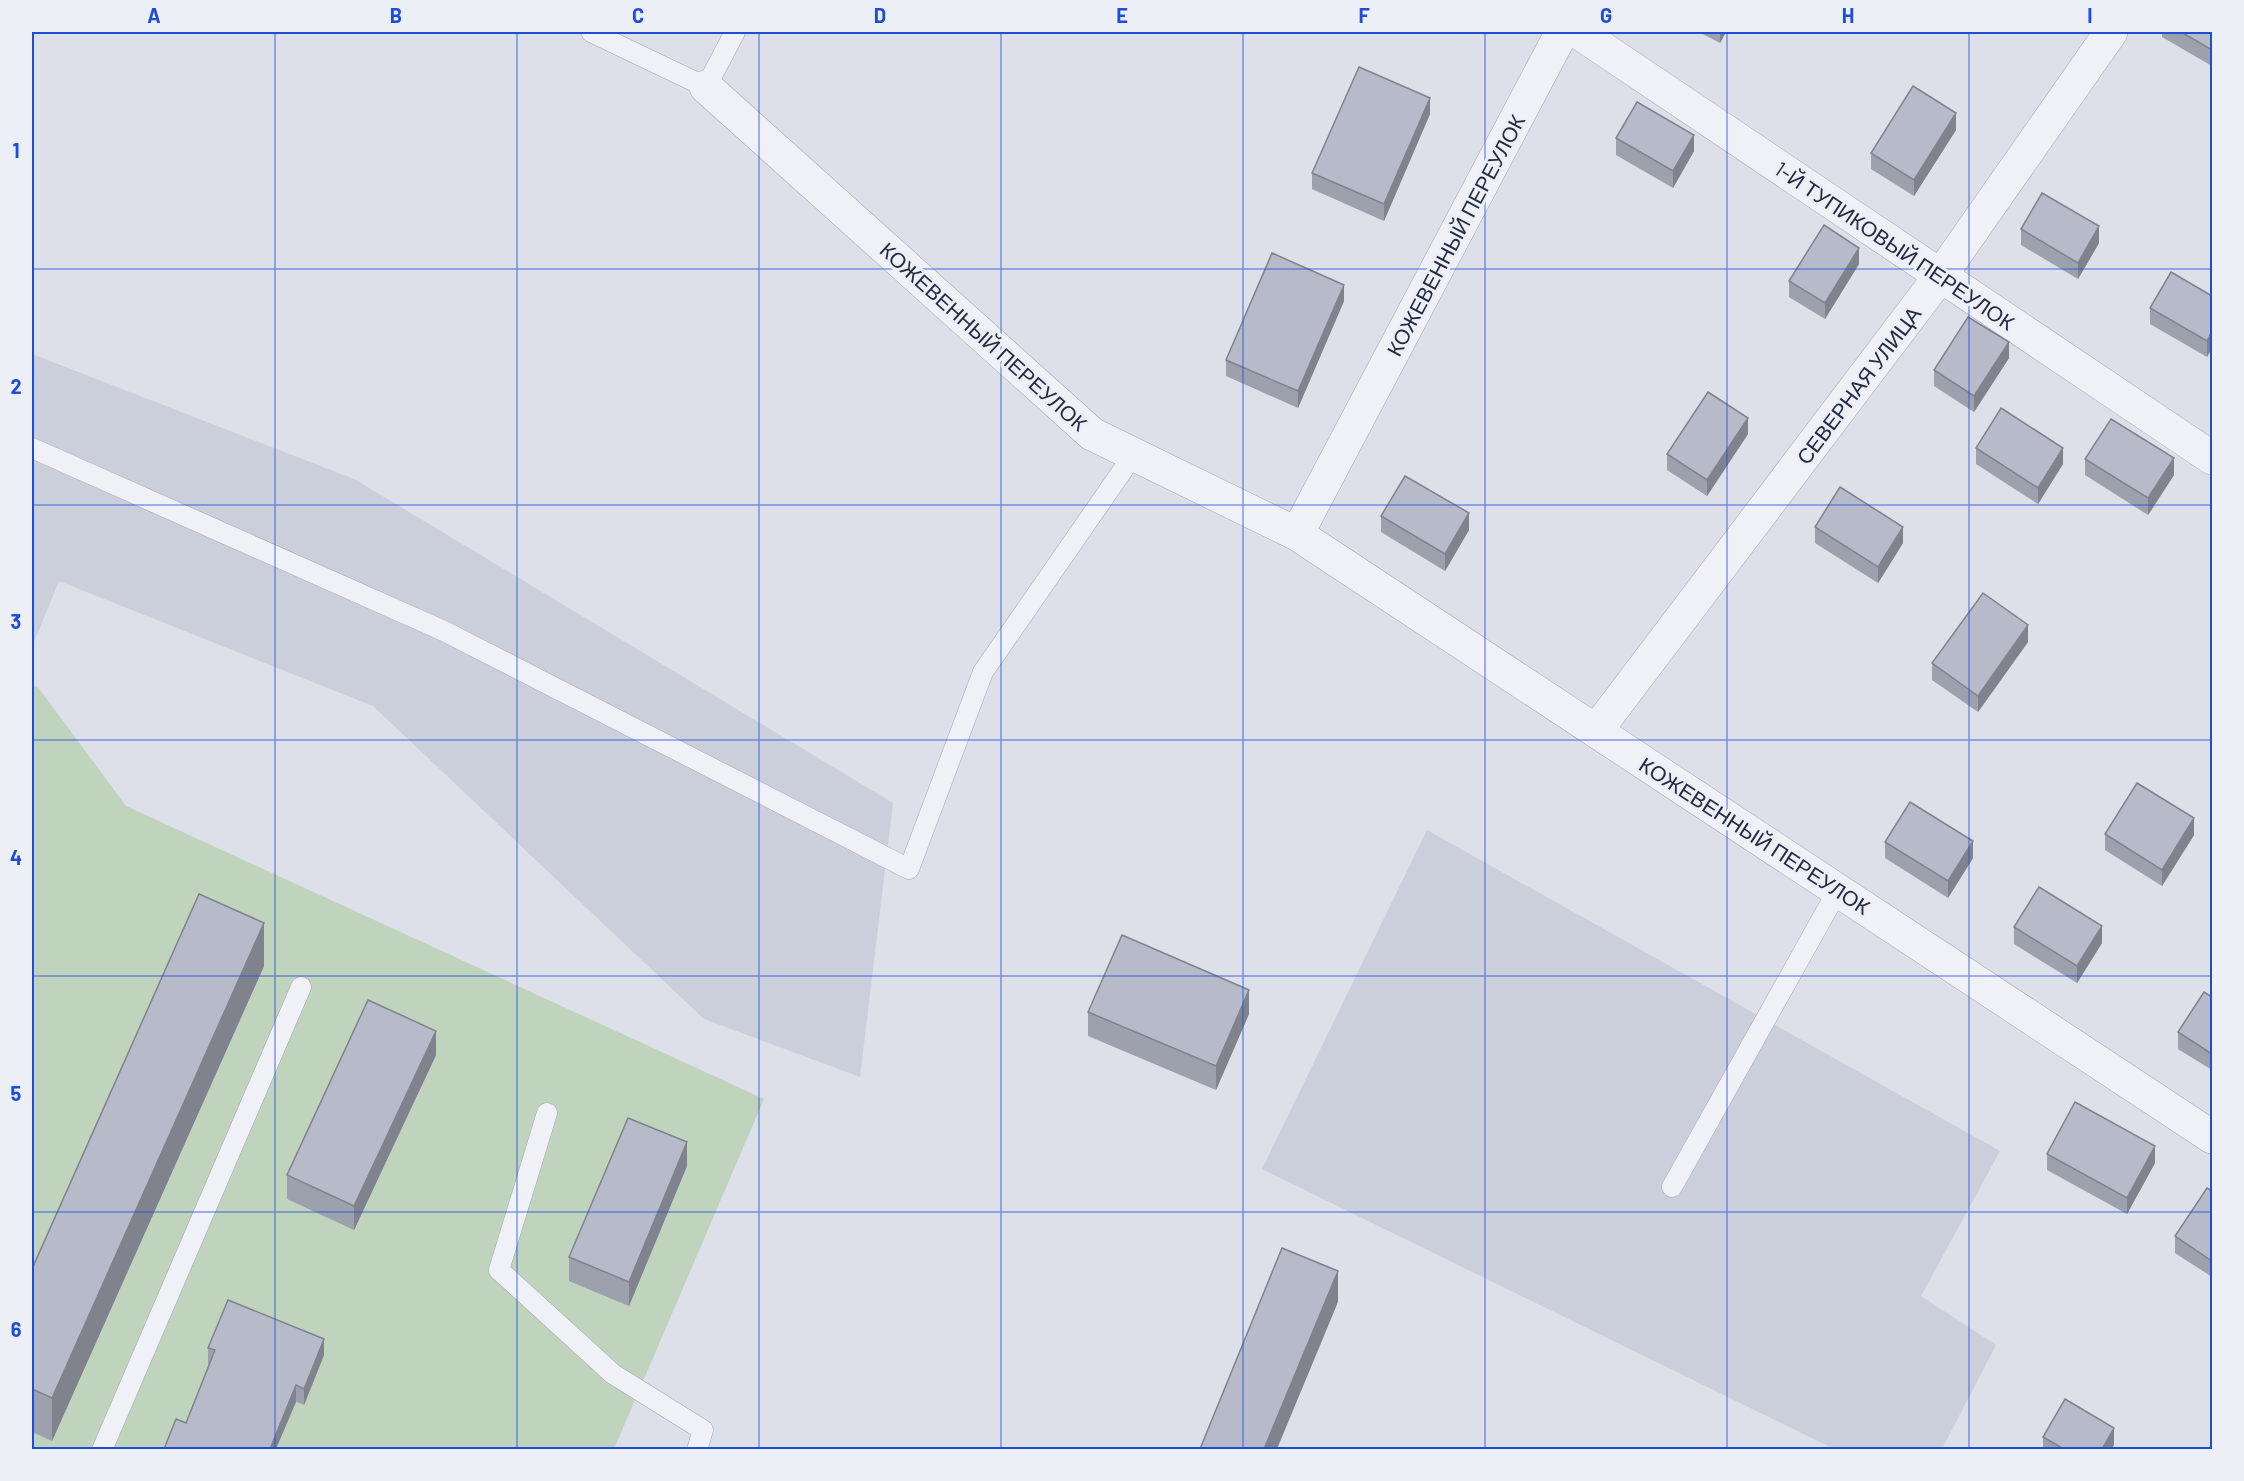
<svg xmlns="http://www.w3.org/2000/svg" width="2244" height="1481" font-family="Barlow,sans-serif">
	<rect width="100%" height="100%" fill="#dddfe9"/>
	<!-- built -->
	<g fill="#cbcedb">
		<polygon points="32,354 354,479 893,803 860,1077 704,1019 373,706 59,581 32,647"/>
		<polygon points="1427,830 2000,1151 1921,1296 1996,1345 1942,1449 1834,1449 1262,1169"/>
	</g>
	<!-- green -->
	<polygon fill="#bfd3bd" points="32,685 38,687 126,806 764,1099 614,1449 32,1450"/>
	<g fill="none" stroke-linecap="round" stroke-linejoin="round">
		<defs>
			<g id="lane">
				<polyline points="591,32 706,87 735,32"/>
				<polyline points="32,448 444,631 909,869 983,672 1134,454"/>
				<polyline points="547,1113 499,1270 613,1374 703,1430 697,1450"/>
				<polyline points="1672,1187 1838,890"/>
				<polyline points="102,1450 301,987"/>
			</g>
			<g id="street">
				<polyline points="1578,32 2212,458"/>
				<polyline points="706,87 1092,434 1297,534 2212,1137"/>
				<polyline points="1297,534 1562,32"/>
				<polyline points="1596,731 1941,275 2111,32"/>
			</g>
		</defs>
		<!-- lane casing -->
		<use href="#lane" stroke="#a2a5b3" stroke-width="21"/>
		<!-- street casing -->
		<use href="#street" stroke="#a2a5b3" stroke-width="34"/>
		<!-- lane -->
		<use href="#lane" stroke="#f0f1f6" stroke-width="20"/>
		<!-- street -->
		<use href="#street" stroke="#f0f1f6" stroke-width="33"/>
	</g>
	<!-- wall -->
	<g fill="#9da0ad">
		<polygon points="1699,32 1726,32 1720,43"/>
		<polygon points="2162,32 2212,32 2212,66 2162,37"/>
		<polygon points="1430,114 1384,221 1312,189 1312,173"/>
		<polygon points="1956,130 1914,196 1871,169 1871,153"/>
		<polygon points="1616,138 1694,151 1673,188 1616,155"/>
		<polygon points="2021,229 2099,243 2078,279 2021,245"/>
		<polygon points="1859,264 1825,319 1789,297 1789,281"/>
		<polygon points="2212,296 2212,348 2207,357 2150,324 2150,308"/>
		<polygon points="1344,301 1298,408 1226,376 1226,360"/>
		<polygon points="2009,358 1974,412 1934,386 1934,370"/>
		<polygon points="1748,434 1707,496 1667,470 1667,454"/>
		<polygon points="1976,448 2063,464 2038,504 1976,464"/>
		<polygon points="2085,459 2174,475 2148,515 2085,475"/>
		<polygon points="1381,516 1469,530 1445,571 1381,532"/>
		<polygon points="1815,527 1903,543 1878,583 1815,543"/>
		<polygon points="2028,642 1978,712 1932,680 1932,663"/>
		<polygon points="2105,834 2194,835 2162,886 2105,850"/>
		<polygon points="1885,842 1973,858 1948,898 1885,858"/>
		<polygon points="2014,927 2102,943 2077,983 2014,944"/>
		<polygon points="264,966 52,1441 32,1432 32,1269"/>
		<polygon points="2212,997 2212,1070 2178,1049 2178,1032"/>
		<polygon points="1088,1012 1249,1014 1216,1090 1088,1036"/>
		<polygon points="436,1055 354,1230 287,1199 287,1175"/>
		<polygon points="2047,1154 2155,1163 2127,1214 2047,1170"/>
		<polygon points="687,1166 629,1306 569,1281 569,1257"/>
		<polygon points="2212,1191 2212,1277 2175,1253 2175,1236"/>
		<polygon points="208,1348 324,1355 304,1405 208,1364"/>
		<polygon points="2043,1437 2114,1445 2111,1449 2043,1449"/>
	</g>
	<!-- shaded-wall -->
	<g fill="#80828d">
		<polygon points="1720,32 1726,32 1720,43"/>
		<polygon points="1430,98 1430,114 1384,221 1384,204"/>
		<polygon points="1956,113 1956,130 1914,196 1914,180"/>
		<polygon points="1694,135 1694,151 1673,188 1673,171"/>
		<polygon points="2099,226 2099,243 2078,279 2078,263"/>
		<polygon points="1859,248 1859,264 1825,319 1825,303"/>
		<polygon points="1344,285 1344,301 1298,408 1298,391"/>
		<polygon points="2212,331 2212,348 2207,357 2207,341"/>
		<polygon points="2009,342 2009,358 1974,412 1974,396"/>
		<polygon points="1748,418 1748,434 1707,496 1707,480"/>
		<polygon points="2063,448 2063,464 2038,504 2038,488"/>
		<polygon points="2174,458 2174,475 2148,515 2148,498"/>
		<polygon points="1469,513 1469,530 1445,571 1445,554"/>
		<polygon points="1903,527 1903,543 1878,583 1878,567"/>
		<polygon points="2028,625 2028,642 1978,712 1978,696"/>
		<polygon points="2194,818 2194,835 2162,886 2162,870"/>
		<polygon points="1973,841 1973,858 1948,898 1948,881"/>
		<polygon points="264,923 264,966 52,1441 52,1398"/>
		<polygon points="2102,926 2102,943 2077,983 2077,966"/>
		<polygon points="1249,990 1249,1014 1216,1090 1216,1066"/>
		<polygon points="436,1031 436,1055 354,1230 354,1206"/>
		<polygon points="687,1142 687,1166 629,1306 629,1282"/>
		<polygon points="2155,1146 2155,1163 2127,1214 2127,1198"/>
		<polygon points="1338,1271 1338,1302 1277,1449 1264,1449"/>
		<polygon points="324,1339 324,1355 304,1405 304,1389"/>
		<polygon points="296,1385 296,1402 276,1449 270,1449"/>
		<polygon points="2114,1428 2114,1445 2111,1449 2102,1449"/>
	</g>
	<!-- building -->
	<g fill="#b7bac9" stroke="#80828d" stroke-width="1.5">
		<polygon points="2181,32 2212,32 2212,50"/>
		<polygon points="1359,67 1430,98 1384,204 1312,173"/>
		<polygon points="1913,86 1956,113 1914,180 1871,153"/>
		<polygon points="1637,102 1694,135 1673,171 1616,138"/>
		<polygon points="2042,193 2099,226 2078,263 2021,229"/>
		<polygon points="1824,225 1859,248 1825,303 1789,281"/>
		<polygon points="1272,253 1344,285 1298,391 1226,360"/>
		<polygon points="2171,272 2212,296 2212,331 2207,341 2150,308"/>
		<polygon points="1968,317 2009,342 1974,396 1934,370"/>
		<polygon points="1708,392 1748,418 1707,480 1667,454"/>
		<polygon points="2001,408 2063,448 2038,488 1976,448"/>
		<polygon points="2111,419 2174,458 2148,498 2085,459"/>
		<polygon points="1405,476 1469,513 1445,554 1381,516"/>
		<polygon points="1840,487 1903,527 1878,567 1815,527"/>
		<polygon points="1983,593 2028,625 1978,696 1932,663"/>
		<polygon points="2137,783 2194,818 2162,870 2105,834"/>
		<polygon points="1910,802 1973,841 1948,881 1885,842"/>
		<polygon points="2039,887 2102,926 2077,966 2014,927"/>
		<polygon points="199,894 264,923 52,1398 32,1389 32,1269"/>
		<polygon points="1122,935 1249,990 1216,1066 1088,1012"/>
		<polygon points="2204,992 2212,997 2212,1054 2178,1032"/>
		<polygon points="368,1000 436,1031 354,1206 287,1175"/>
		<polygon points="2075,1102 2155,1146 2127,1198 2047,1154"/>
		<polygon points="628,1118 687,1142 629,1282 569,1257"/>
		<polygon points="2207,1188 2212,1191 2212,1261 2175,1236"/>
		<polygon points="1282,1248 1338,1271 1264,1449 1200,1449"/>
		<polygon points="228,1300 324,1339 304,1389 296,1385 270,1449 164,1449 176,1419 186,1423 215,1350 208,1348"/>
		<polygon points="2065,1399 2114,1428 2102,1449 2064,1449 2043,1437"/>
	</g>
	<!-- grid -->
	<path fill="none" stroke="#1d4ed8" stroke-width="1.5" stroke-opacity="0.55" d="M275,32V1450M517,32V1450M759,32V1450M1001,32V1450M1243,32V1450M1485,32V1450M1727,32V1450M1969,32V1450M32,269H2212M32,505H2212M32,740H2212M32,976H2212M32,1212H2212"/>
	<g text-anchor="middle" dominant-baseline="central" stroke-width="6" stroke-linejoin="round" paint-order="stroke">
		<!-- street labels -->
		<g font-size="21" fill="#252a41" stroke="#eceff6">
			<text transform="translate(1455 235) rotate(-62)">КОЖЕВЕННЫЙ ПЕРЕУЛОК</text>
			<text transform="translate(1895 245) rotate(34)">1-Й ТУПИКОВЫЙ ПЕРЕУЛОК</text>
			<text transform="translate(984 336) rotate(42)">КОЖЕВЕННЫЙ ПЕРЕУЛОК</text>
			<text transform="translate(1858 385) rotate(-53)">СЕВЕРНАЯ УЛИЦА</text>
			<text transform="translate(1755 835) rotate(33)">КОЖЕВЕННЫЙ ПЕРЕУЛОК</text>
		</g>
	</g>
	<!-- border -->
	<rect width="2244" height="1481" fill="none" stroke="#eceff6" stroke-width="66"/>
	<rect x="33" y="33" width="2178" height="1415" fill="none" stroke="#1d4ed8" stroke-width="2"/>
	<g font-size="20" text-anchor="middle" font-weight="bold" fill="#1d4ed8">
		<text x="154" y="23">A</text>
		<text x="396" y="23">B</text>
		<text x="638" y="23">C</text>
		<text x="880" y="23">D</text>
		<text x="1122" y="23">E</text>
		<text x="1364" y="23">F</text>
		<text x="1606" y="23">G</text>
		<text x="1848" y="23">H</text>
		<text x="2090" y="23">I</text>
		<text x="16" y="158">1</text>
		<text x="16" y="394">2</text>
		<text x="16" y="629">3</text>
		<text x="16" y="865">4</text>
		<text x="16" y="1101">5</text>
		<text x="16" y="1337">6</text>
	</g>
</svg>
